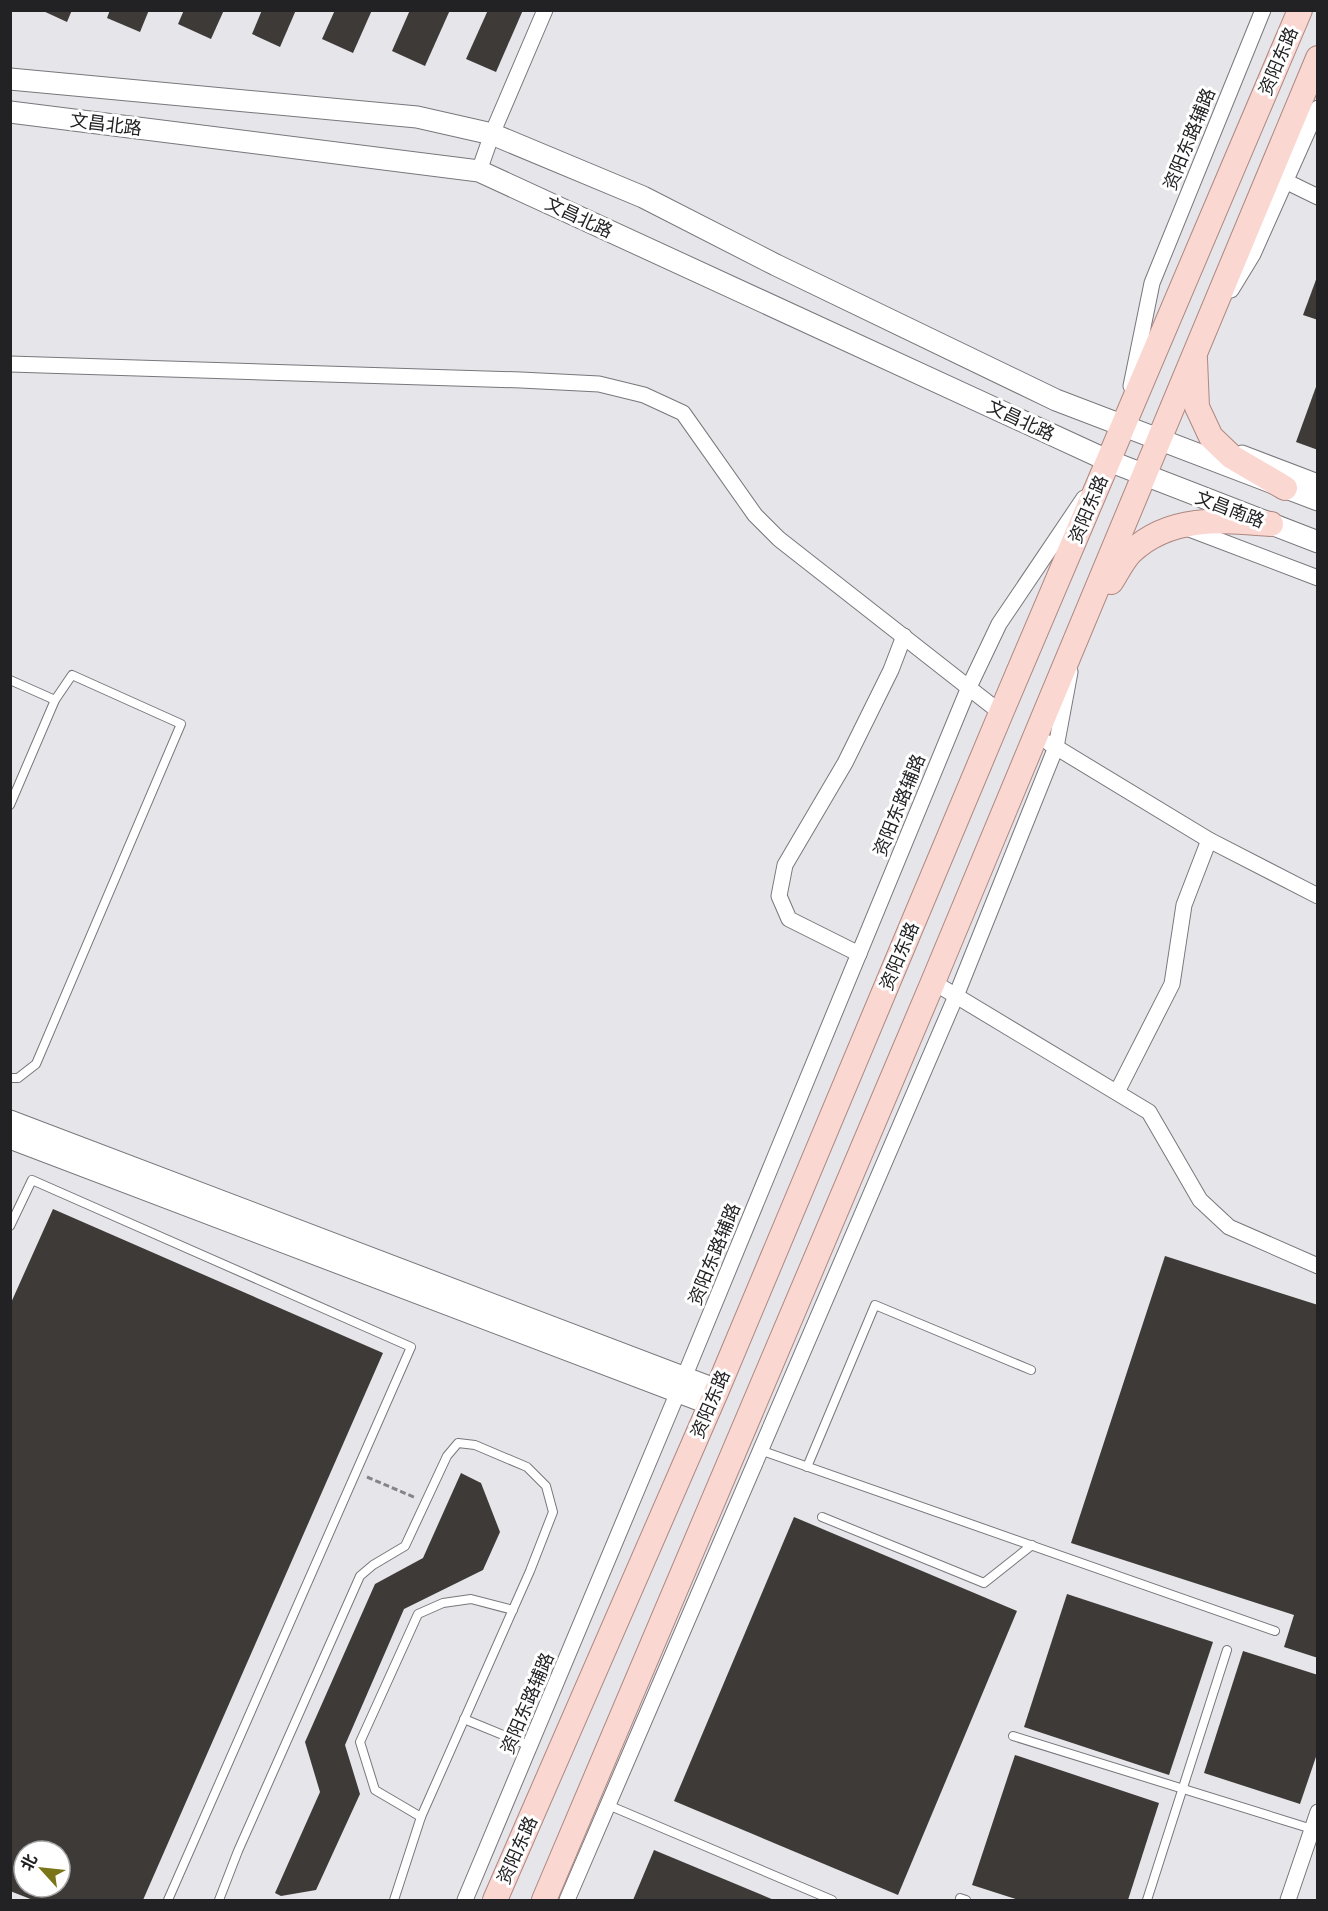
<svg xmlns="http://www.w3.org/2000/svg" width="1328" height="1911" font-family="Raleway,'Noto Sans SC',sans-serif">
	<rect width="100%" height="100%" fill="#e5e5ea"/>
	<!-- building -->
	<g fill="#3e3a37" fill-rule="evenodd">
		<polygon points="41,10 72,10 67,22"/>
		<polygon points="110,10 149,10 140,32 107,18"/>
		<polygon points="184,10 224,10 211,39 178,24"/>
		<polygon points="262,10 296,10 280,47 252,34"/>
		<polygon points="335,10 372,10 353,53 322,39"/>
		<polygon points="410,10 450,10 425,66 392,51"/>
		<polygon points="488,10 523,10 496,72 466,59"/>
		<polygon points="1317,277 1318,277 1318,320 1303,315"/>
		<polygon points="1317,384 1318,384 1318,450 1296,442"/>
		<path d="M53,1209L383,1353L143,1900H33L10,1891V1305ZM24,1851H60V1887H24Z"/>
		<polygon points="1165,1256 1318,1305 1318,1658 1284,1647 1294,1615 1071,1543"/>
		<polygon points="461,1473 481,1483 500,1532 483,1570 404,1609 345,1745 360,1794 316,1890 281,1896 275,1893 320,1792 305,1742 375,1584 423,1558"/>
		<polygon points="794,1517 1017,1611 898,1895 674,1801"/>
		<polygon points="1067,1594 1213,1642 1169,1775 1024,1727"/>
		<polygon points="1243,1651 1318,1675 1318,1751 1300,1804 1204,1773"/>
		<polygon points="1015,1755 1159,1803 1128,1900 1019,1900 972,1885"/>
		<polygon points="654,1850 774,1900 633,1900"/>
	</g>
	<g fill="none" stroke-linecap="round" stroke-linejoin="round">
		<defs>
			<g id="lane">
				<polyline points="10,680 55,700"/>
				<polyline points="10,805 55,700 72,675 181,724 36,1064 18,1078 10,1078"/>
				<polyline points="10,1226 32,1180 411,1347 168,1900"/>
				<polyline points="760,1450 1275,1631"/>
				<polyline points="807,1467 875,1305 1031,1370"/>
				<polyline points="822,1517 984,1583 1032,1545"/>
				<polyline points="464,1719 530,1746"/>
				<polyline points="1013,1736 1312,1829"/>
				<polyline points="608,1805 832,1900"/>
				<polyline points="421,1817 375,1790 360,1742 418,1614 443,1603 471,1599 513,1610"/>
				<polyline points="960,1898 966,1900"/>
				<polyline points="219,1900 238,1851 360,1576 373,1565 405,1546 447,1456 458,1443 475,1445 527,1467 546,1486 553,1512 530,1571 421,1817 394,1900"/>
				<polyline points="1147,1900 1227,1650"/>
			</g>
			<g id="street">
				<polyline points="479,171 492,134 545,10"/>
				<polyline points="1277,177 1318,197"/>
				<polyline points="1231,290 1253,254 1318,108"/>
				<polyline points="10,364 521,380 599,384 644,395 683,413 755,515 779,539 1001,713"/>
				<polyline points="1131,386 1152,283 1263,10"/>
				<polyline points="1242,453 1318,482"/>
				<polyline points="1184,527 1318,578"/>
				<polyline points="1049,743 1209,840 1318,896"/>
				<polyline points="859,954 789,919 779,896 785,865 845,763 891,670 904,636"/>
				<polyline points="933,982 1149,1112 1200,1200 1229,1227 1318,1266"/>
				<polyline points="1117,1092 1172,984 1184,905 1209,840"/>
				<polyline points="465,1900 678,1392 969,687 999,624 1084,498"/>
				<polyline points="567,1900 956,996 1056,747 1070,672"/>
				<polyline points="1288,1900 1318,1812"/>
			</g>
			<g id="secondary">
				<polyline points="10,79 417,117 492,134 643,197 776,265 1056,400 1318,500"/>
				<polyline points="10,112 479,171 1109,461 1318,542"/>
				<polyline points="10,1121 717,1390"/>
				<polyline points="10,1138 710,1404"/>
			</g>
			<g id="primary">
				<polyline points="1195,359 1197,407 1211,437 1232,457 1285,488"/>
				<path d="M1111,582C1117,573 1123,560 1131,552C1170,515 1222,520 1271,524"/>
				<polyline points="495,1900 717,1390 1001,713 1300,10"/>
				<polyline points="544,1900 933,982 1318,58"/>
			</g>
		</defs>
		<!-- lane casing -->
		<use href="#lane" stroke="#77777c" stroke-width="10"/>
		<!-- street casing -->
		<use href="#street" stroke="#77777c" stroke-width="17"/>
		<!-- secondary casing -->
		<use href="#secondary" stroke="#77777c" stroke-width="23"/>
		<!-- primary casing -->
		<use href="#primary" stroke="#ad8780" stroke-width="26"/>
		<!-- path -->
		<polyline stroke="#858589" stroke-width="3" stroke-dasharray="6 3" stroke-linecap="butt" points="367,1477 416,1498"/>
		<!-- lane -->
		<use href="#lane" stroke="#fff" stroke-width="8"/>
		<!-- street -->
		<use href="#street" stroke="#fff" stroke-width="15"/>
		<!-- secondary -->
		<use href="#secondary" stroke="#fff" stroke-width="21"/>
		<!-- primary -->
		<use href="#primary" stroke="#fbd7d1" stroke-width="24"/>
	</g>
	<g text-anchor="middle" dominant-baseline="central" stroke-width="6" stroke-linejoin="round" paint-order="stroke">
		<!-- street labels -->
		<g font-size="18" fill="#222224" stroke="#fff">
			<text transform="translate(1278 61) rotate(-67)">资阳东路</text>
			<text transform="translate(106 124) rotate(7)">文昌北路</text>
			<text transform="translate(1189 139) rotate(-68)">资阳东路辅路</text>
			<text transform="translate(579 217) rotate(25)">文昌北路</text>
			<text transform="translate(1021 420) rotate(25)">文昌北路</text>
			<text transform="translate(1088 509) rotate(-67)">资阳东路</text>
			<text transform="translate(1230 509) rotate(21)">文昌南路</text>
			<text transform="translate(899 805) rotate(-68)">资阳东路辅路</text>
			<text transform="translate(899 956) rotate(-67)">资阳东路</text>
			<text transform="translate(714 1254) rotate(-68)">资阳东路辅路</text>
			<text transform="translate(710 1404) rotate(-67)">资阳东路</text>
			<text transform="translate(527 1703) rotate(-67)">资阳东路辅路</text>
			<text transform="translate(517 1850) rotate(-66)">资阳东路</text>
		</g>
	</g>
	<!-- border -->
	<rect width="1328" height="1911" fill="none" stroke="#222224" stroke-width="24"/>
	<!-- north arrow -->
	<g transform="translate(42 1869) rotate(297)"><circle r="28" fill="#ffffff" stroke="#a7a7a7" stroke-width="1.5"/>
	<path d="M0-4.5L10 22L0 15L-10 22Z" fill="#7a7519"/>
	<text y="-9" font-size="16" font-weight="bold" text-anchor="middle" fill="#222224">北</text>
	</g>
</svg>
